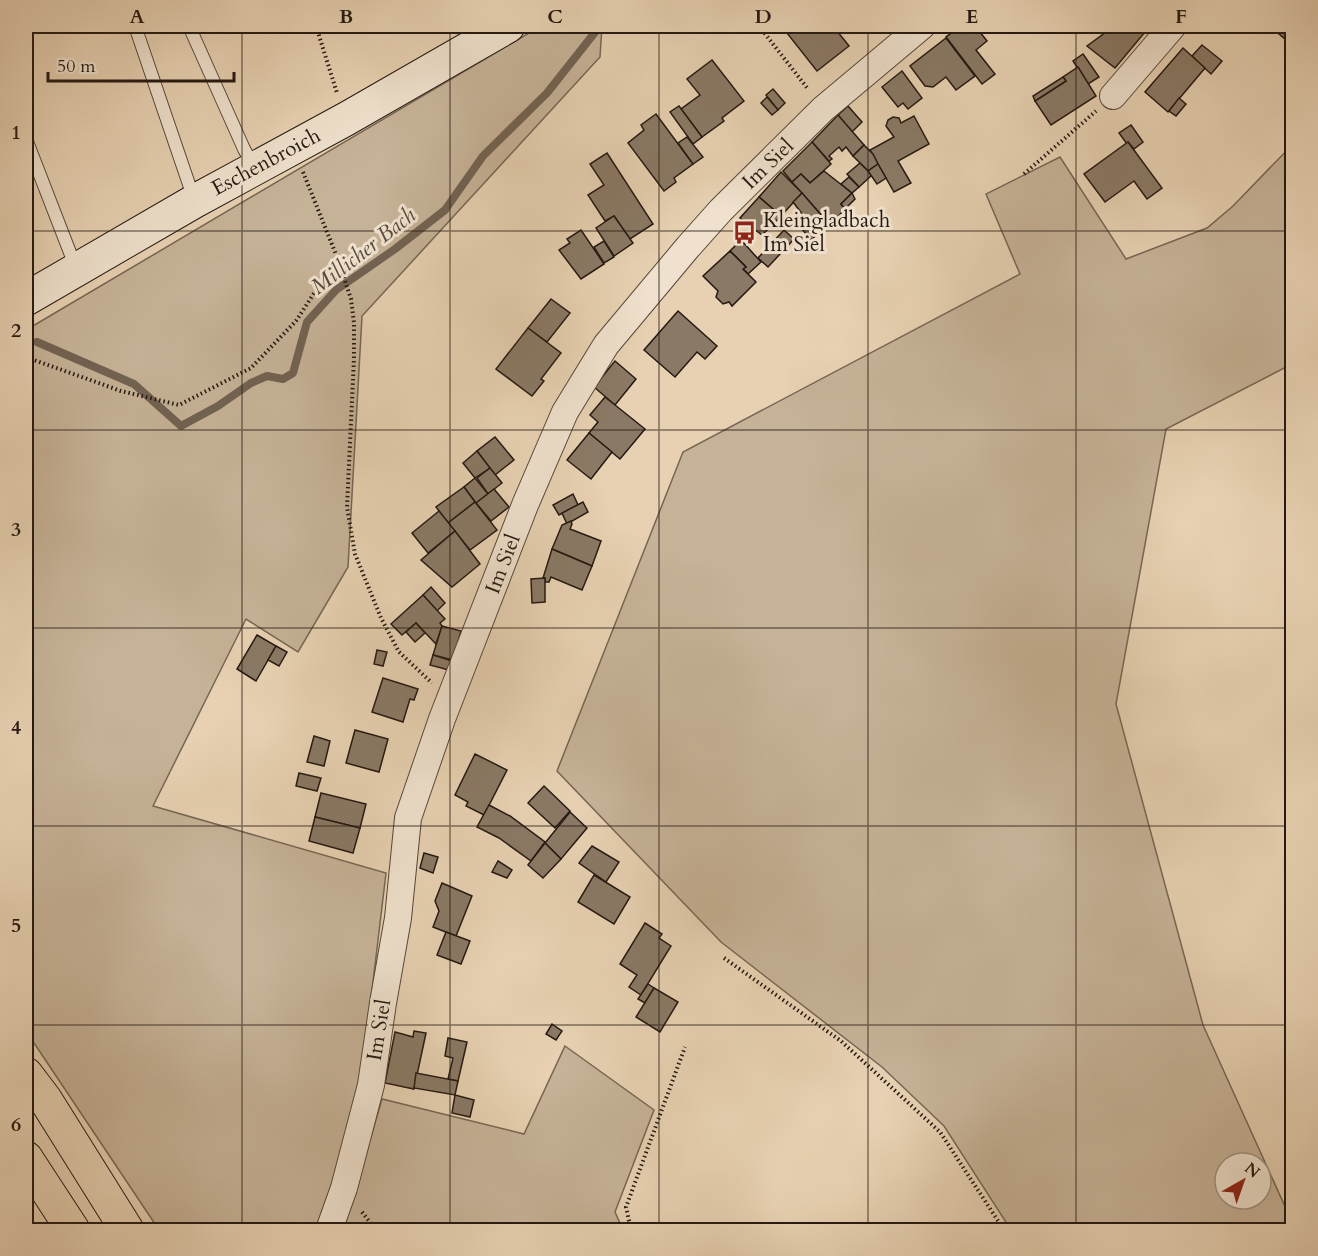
<svg xmlns="http://www.w3.org/2000/svg" width="1318" height="1256" font-family="Cardo,serif">
	<rect width="100%" height="100%" fill="#e7d1b2"/>
	<filter id="stains"><feTurbulence type="fractalNoise" baseFrequency=".00333" numOctaves="4"/><feColorMatrix values="0 0 0 0 .2 0 0 0 0 .09 0 0 0 0 .02 0 0 0 .5 -.17"/></filter>
	<radialGradient id="worn" r=".72"><stop offset=".6" stop-color="#630" stop-opacity="0"/><stop offset="1" stop-color="#630" stop-opacity=".3"/></radialGradient>
	<!-- green -->
	<g fill="#c6b297" stroke="#766654" stroke-width="1.5" fill-rule="evenodd">
		<polygon points="541,26 602,26 600,57 362,316 348,567 298,652 246,619 153,806 386,873 360,1091 323,1230 159,1230 26,1031 26,330"/>
		<path d="M1292,145V364L1166,429L1116,704L1203,1025L1292,1222V1230H1011L944,1126L882,1067L721,942L557,771L683,452L1020,274L986,194L1060,157L1126,259L1207,228L1233,206ZM1225,1163H1261V1199H1225Z"/>
		<polygon points="565,1046 654,1110 615,1212 623,1230 339,1230 354,1195 382,1099 524,1134"/>
	</g>
	<g fill="none" stroke-linecap="round" stroke-linejoin="round">
		<!-- stream -->
		<polyline stroke="#726252" stroke-width="8" points="37,342 134,384 181,426 218,406 251,383 267,376 283,379 293,373 307,322 336,290 395,249 445,210 483,156 547,93 600,26"/>
	</g>
	<!-- building -->
	<g fill="#8a7965" stroke="#251912" stroke-width="1.5">
		<polygon points="786,26 833,26 849,46 817,71 783,28"/>
		<polygon points="961,26 975,26 987,41 976,50 995,74 982,84 946,37"/>
		<polygon points="1119,26 1150,26 1115,68 1087,46 1109,30 1113,33"/>
		<polygon points="1272,26 1292,26 1292,45 1271,27"/>
		<polygon points="946,38 975,76 956,90 946,77 933,87 925,86 910,66"/>
		<polygon points="1202,45 1222,61 1211,74 1192,56"/>
		<polygon points="1183,48 1205,68 1168,112 1145,92"/>
		<polygon points="1083,54 1099,77 1088,84 1073,61"/>
		<polygon points="712,60 744,101 722,118 724,121 702,137 681,109 700,95 687,79"/>
		<polygon points="1078,67 1096,96 1051,125 1035,101 1066,81 1063,77"/>
		<polygon points="902,71 922,98 908,109 903,103 898,107 882,87"/>
		<polygon points="1063,77 1066,81 1035,101 1033,96"/>
		<polygon points="773,89 785,103 778,110 766,95"/>
		<polygon points="767,97 778,110 772,115 761,103"/>
		<polygon points="1179,98 1186,104 1176,116 1169,111"/>
		<polygon points="679,106 702,137 693,144 670,112"/>
		<polygon points="848,106 862,122 852,132 838,115"/>
		<polygon points="656,114 693,164 674,178 676,182 664,191 628,143 644,130 641,125"/>
		<polygon points="838,115 864,145 853,156 846,147 842,151 839,147 829,156 832,159 829,161 812,142"/>
		<polygon points="914,116 929,144 898,161 911,183 894,192 870,150 894,137 886,126 888,120 893,117 899,118 901,123"/>
		<polygon points="1131,125 1143,142 1134,149 1128,142 1127,144 1119,133"/>
		<polygon points="687,137 703,157 693,164 678,143"/>
		<polygon points="812,142 831,164 810,183 801,174 792,182 783,171"/>
		<polygon points="1128,142 1162,188 1147,199 1134,181 1105,202 1084,174"/>
		<polygon points="864,145 873,154 878,164 868,171 853,156"/>
		<polygon points="607,153 653,224 630,239 614,216 605,221 588,195 604,185 590,164"/>
		<polygon points="860,163 872,175 859,187 847,174"/>
		<polygon points="878,164 886,178 877,184 868,171"/>
		<polygon points="824,171 852,193 841,204 845,209 830,225 792,182 801,174 810,183"/>
		<polygon points="781,172 802,193 781,216 759,197"/>
		<polygon points="849,177 859,187 852,193 841,184"/>
		<polygon points="802,193 829,224 811,240 802,229 809,223 793,202"/>
		<polygon points="852,193 855,199 845,209 841,204"/>
		<polygon points="759,197 781,216 762,235 740,218"/>
		<polygon points="614,216 633,243 614,256 596,228"/>
		<polygon points="581,230 604,264 581,279 559,250 570,243 567,239"/>
		<polygon points="784,230 794,239 768,267 758,258"/>
		<polygon points="741,240 761,262 748,274 743,269 746,267 730,251"/>
		<polygon points="604,241 614,257 604,263 594,247"/>
		<polygon points="730,251 746,267 743,269 756,282 732,306 729,302 723,304 716,297 718,291 703,276"/>
		<polygon points="551,299 570,313 547,342 528,328"/>
		<polygon points="678,311 717,346 705,359 697,352 675,377 644,350"/>
		<polygon points="528,328 561,353 541,379 544,381 532,396 496,369"/>
		<polygon points="615,361 636,379 615,405 594,387"/>
		<polygon points="605,397 645,429 620,459 589,433 598,422 590,415"/>
		<polygon points="589,433 612,452 591,479 567,460"/>
		<polygon points="495,437 514,460 495,475 477,451"/>
		<polygon points="477,451 490,468 475,478 463,463"/>
		<polygon points="490,468 502,483 488,494 477,478"/>
		<polygon points="475,478 488,494 476,503 464,487"/>
		<polygon points="464,487 475,502 448,523 436,507"/>
		<polygon points="494,489 509,507 491,521 476,503"/>
		<polygon points="573,494 578,505 559,515 553,505"/>
		<polygon points="475,502 497,530 470,550 448,523"/>
		<polygon points="583,502 588,512 567,524 562,513"/>
		<polygon points="439,511 455,531 428,553 412,533"/>
		<polygon points="571,521 572,524 570,529 601,541 592,566 552,549 562,525"/>
		<polygon points="455,531 480,564 452,587 421,560"/>
		<polygon points="552,549 592,566 582,590 551,577 549,582 545,582 545,578 543,578"/>
		<polygon points="545,578 545,602 532,603 531,579"/>
		<polygon points="431,587 445,603 437,611 423,595"/>
		<polygon points="423,595 445,619 440,623 442,626 436,644 416,623 402,635 391,624"/>
		<polygon points="416,623 425,633 415,642 406,632"/>
		<polygon points="442,626 461,631 453,660 433,655"/>
		<polygon points="257,635 276,646 256,681 237,669"/>
		<polygon points="276,646 287,652 279,666 268,660"/>
		<polygon points="377,650 387,652 383,666 374,664"/>
		<polygon points="433,655 452,661 449,670 430,665"/>
		<polygon points="383,678 418,689 414,700 410,699 403,722 372,712"/>
		<polygon points="355,730 388,739 379,772 346,763"/>
		<polygon points="314,736 330,741 324,766 307,762"/>
		<polygon points="475,754 507,770 484,815 466,806 468,802 455,795"/>
		<polygon points="299,773 321,778 317,791 296,786"/>
		<polygon points="544,786 570,811 555,828 528,803"/>
		<polygon points="321,793 366,804 360,828 315,817"/>
		<polygon points="489,805 510,816 545,842 531,861 499,838 477,827"/>
		<polygon points="570,812 587,828 561,859 545,843"/>
		<polygon points="315,817 360,828 353,853 309,841"/>
		<polygon points="545,843 561,859 543,878 528,865"/>
		<polygon points="592,846 619,862 606,882 579,863"/>
		<polygon points="424,853 438,857 433,873 420,868"/>
		<polygon points="498,861 512,870 507,878 492,872"/>
		<polygon points="594,875 630,897 614,924 578,902"/>
		<polygon points="442,883 472,896 456,936 433,927 439,911 435,901"/>
		<polygon points="645,923 662,934 659,938 671,946 641,995 629,987 637,975 620,964"/>
		<polygon points="446,932 470,941 461,964 437,955"/>
		<polygon points="648,984 654,988 645,1003 638,999"/>
		<polygon points="654,988 678,1002 660,1032 636,1017"/>
		<polygon points="552,1024 562,1031 556,1040 546,1034"/>
		<polygon points="414,1031 426,1033 414,1089 385,1083 395,1032 413,1037"/>
		<polygon points="448,1038 467,1042 458,1081 448,1079 453,1058 445,1056"/>
		<polygon points="416,1073 458,1081 455,1095 414,1088"/>
		<polygon points="455,1095 474,1100 470,1117 452,1113"/>
	</g>
	<g fill="none" stroke-linecap="round" stroke-linejoin="round">
		<defs>
			<g id="lane">
				<polyline points="135,26 194,199"/>
				<polyline points="189,26 244,149 254,167"/>
				<polyline points="26,139 76,268"/>
			</g>
			<g id="street">
				<polyline points="1113,96 1173,26"/>
				<polyline points="329,1230 344,1188 371,1085 383,1003 398,918 408,818 442,719 525,505 565,412 606,345 688,247 721,210 823,109 922,26"/>
			</g>
			<polyline id="secondary" points="26,299 195,201 346,119 508,26"/>
			<g id="highway">
				<polyline points="26,1074 45,1099 127,1230"/>
				<polyline points="26,1158 73,1230"/>
			</g>
		</defs>
		<!-- lane casing -->
		<use href="#lane" stroke="#56473a" stroke-width="14"/>
		<!-- street casing -->
		<use href="#street" stroke="#56473a" stroke-width="28"/>
		<!-- secondary casing -->
		<use href="#secondary" stroke="#251912" stroke-width="35"/>
		<!-- highway casing -->
		<use href="#highway" stroke="#251912" stroke-width="35"/>
		<!-- path -->
		<g stroke="#251912" stroke-width="4" stroke-dasharray="1.5 3" stroke-linecap="butt">
			<polyline points="316,26 337,93"/>
			<polyline points="759,26 808,89"/>
			<polyline points="303,172 337,257 351,299 354,323 354,358 347,507 355,554 381,618 399,652 432,683"/>
			<polyline points="1024,174 1096,111"/>
			<polyline points="26,361 34,360 121,391 179,405 251,368 296,321 337,258"/>
			<polyline points="724,958 841,1041 940,1132 1004,1230"/>
			<polyline points="362,1212 376,1230"/>
			<polyline points="631,1230 626,1207 685,1047"/>
		</g>
		<!-- lane -->
		<use href="#lane" stroke="#efe1cd" stroke-width="12"/>
		<!-- street -->
		<use href="#street" stroke="#efe1cd" stroke-width="26"/>
		<!-- secondary -->
		<use href="#secondary" stroke="#efe1cd" stroke-width="33"/>
		<!-- highway -->
		<use href="#highway" stroke="#e7d1b2" stroke-width="33"/>
	</g>
	<!-- grid -->
	<path fill="none" stroke="#251912" stroke-width="1.5" stroke-opacity="0.55" d="M242,26V1230M450,26V1230M659,26V1230M868,26V1230M1076,26V1230M26,231H1292M26,430H1292M26,628H1292M26,826H1292M26,1025H1292"/>
	<!-- icons -->
	<defs>
		<symbol id="bus-bare" viewBox="-9 -9 18 18"><path d="M-5-6H5V4H4V6H2V4H-2V6H-4V4H-5ZM-3.5-4V0h7V-4ZM-3.5 1.2v1.5H-2V1.2ZM2 1.2v1.5H3.5V1.2Z" fill="#8f2418" stroke="#efe1cd" stroke-width="2.5" paint-order="stroke"/></symbol>
	</defs>
	<g fill-rule="evenodd">
		<use href="#bus-bare" x="728" y="216" width="33" height="33"/>
	</g>
	<g text-anchor="middle" dominant-baseline="central" stroke-width="6" stroke-linejoin="round" paint-order="stroke">
		<!-- street labels -->
		<g font-size="21" fill="#251912" stroke="#efe1cd">
			<text transform="translate(266 162) rotate(-28)">Eschenbroich</text>
			<text transform="translate(768 164) rotate(-44)">Im Siel</text>
			<text transform="translate(503 564) rotate(-69)">Im Siel</text>
			<text transform="translate(379 1030) rotate(-81)">Im Siel</text>
		</g>
		<!-- poi labels -->
		<g font-size="21" fill="#251912" stroke="#efe1cd" text-anchor="start">
			<text x="763" y="220">Kleingladbach<tspan x="763" dy="24">Im Siel</tspan></text>
		</g>
		<!-- water labels -->
		<g font-size="22" font-style="italic" fill="#58493c" stroke="#efe1cd">
			<text transform="translate(363 251) rotate(-38)">Millicher Bach</text>
		</g>
	</g>
	<!-- margin -->
	<rect width="1318" height="1256" fill="none" stroke="#e7d1b2" stroke-width="66"/>
	<!-- north arrow -->
	<g transform="translate(1243 1181) rotate(40)"><circle r="28" fill="#efe1cd" stroke="#9e9182" stroke-width="1.5"/>
	<path d="M0-4.5L10 22L0 15L-10 22Z" fill="#8f2418"/>
	<text y="-9" font-size="16" font-weight="bold" text-anchor="middle" fill="#251912">N</text>
	</g>
	<!-- scale -->
	<path d="M48 72v9h186v-9" fill="none" stroke="#251912" stroke-width="3"/>
	<text x="57" y="72" font-size="18" fill="#251912" stroke="#efe1cd" stroke-width="4.5" paint-order="stroke">50 m</text>
	<rect x="33" y="33" width="1252" height="1190" fill="none" stroke="#251912" stroke-width="2"/>
	<g font-size="20" text-anchor="middle" font-weight="bold" fill="#251912">
		<text x="137" y="23">A</text>
		<text x="346" y="23">B</text>
		<text x="555" y="23">C</text>
		<text x="763" y="23">D</text>
		<text x="972" y="23">E</text>
		<text x="1181" y="23">F</text>
		<text x="16" y="139">1</text>
		<text x="16" y="337">2</text>
		<text x="16" y="536">3</text>
		<text x="16" y="734">4</text>
		<text x="16" y="932">5</text>
		<text x="16" y="1131">6</text>
	</g>
	<rect width="100%" height="100%" filter="url(#stains)"/>
	<rect width="100%" height="100%" fill="url(#worn)"/>
</svg>
